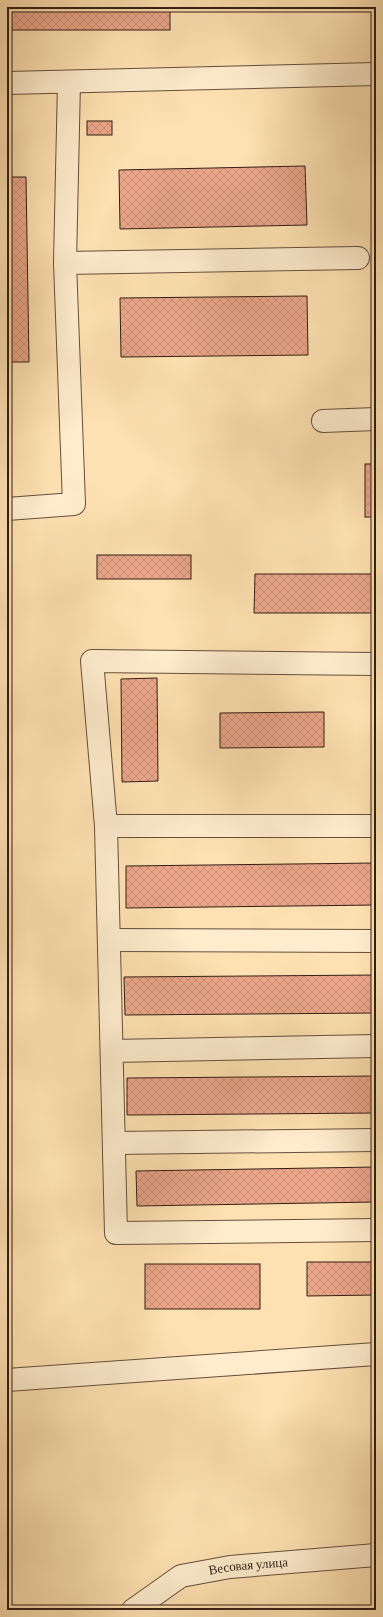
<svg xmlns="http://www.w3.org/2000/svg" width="383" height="1617" font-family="'IM FELL Double Pica',serif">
	<defs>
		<pattern id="building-cross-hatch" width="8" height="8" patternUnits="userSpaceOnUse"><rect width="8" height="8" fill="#eca78b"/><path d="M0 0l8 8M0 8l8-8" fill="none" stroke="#cb8f77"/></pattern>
	</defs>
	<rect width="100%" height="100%" fill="#fee1b2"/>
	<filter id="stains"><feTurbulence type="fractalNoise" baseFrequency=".005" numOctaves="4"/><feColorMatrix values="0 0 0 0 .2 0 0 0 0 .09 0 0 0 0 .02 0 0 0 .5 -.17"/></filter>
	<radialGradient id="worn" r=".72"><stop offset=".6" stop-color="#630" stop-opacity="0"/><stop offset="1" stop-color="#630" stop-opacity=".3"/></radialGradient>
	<!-- building -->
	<g fill="url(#building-cross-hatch)" stroke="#321e15">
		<rect x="7" y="7" width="163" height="23"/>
		<rect x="87" y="121" width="25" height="14"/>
		<polygon points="305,166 307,225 120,229 119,170"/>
		<polygon points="7,177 26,177 29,362 7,362"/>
		<polygon points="307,296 308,355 121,357 120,298"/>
		<rect x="365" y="464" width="11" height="53"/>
		<rect x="97" y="555" width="94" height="24"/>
		<polygon points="255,574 376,574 376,613 254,613"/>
		<polygon points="157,678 158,781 122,782 121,679"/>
		<polygon points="324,712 324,747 220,748 220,713"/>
		<polygon points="376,863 376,905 126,908 126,866"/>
		<polygon points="376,975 376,1013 125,1015 124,977"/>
		<polygon points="376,1076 376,1113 127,1115 127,1078"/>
		<polygon points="376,1167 376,1202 137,1206 136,1171"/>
		<polygon points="307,1262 376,1262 376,1295 307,1296"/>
		<rect x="145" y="1264" width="115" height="45"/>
	</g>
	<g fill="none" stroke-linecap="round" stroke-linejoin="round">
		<defs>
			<g id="minor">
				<polyline points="7,83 376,74"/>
				<polyline points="65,263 358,258"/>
				<polyline points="323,421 376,419"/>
				<polyline points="7,509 74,504 65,263 69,82"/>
				<polyline points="376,664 92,661 106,826 116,1233 376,1230"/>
				<polyline points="106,826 376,826"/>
				<polyline points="109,940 376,941"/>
				<polyline points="112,1051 376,1046"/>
				<polyline points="114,1143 376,1140"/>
				<polyline points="7,1380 376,1354"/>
				<path id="s1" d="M133,1610L181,1576L230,1567L376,1555"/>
			</g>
		</defs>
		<!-- minor casing -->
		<use href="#minor" stroke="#654f3c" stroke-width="24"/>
		<!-- minor -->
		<use href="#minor" stroke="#feeccd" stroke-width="22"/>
	</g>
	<g text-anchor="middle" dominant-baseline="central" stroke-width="4" stroke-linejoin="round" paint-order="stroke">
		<!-- street labels -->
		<g font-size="13" fill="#321e15" stroke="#feeccd">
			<text stroke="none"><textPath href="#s1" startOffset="127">Весовая улица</textPath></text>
		</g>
	</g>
	<!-- margin -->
	<rect width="383" height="1617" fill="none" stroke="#fee1b2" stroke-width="24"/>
	<rect x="8" y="8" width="367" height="1601" fill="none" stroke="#321e15" stroke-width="2"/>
	<rect x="12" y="12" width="359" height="1593" fill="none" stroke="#321e15"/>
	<rect width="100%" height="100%" filter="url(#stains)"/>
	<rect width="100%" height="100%" fill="url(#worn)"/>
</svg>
